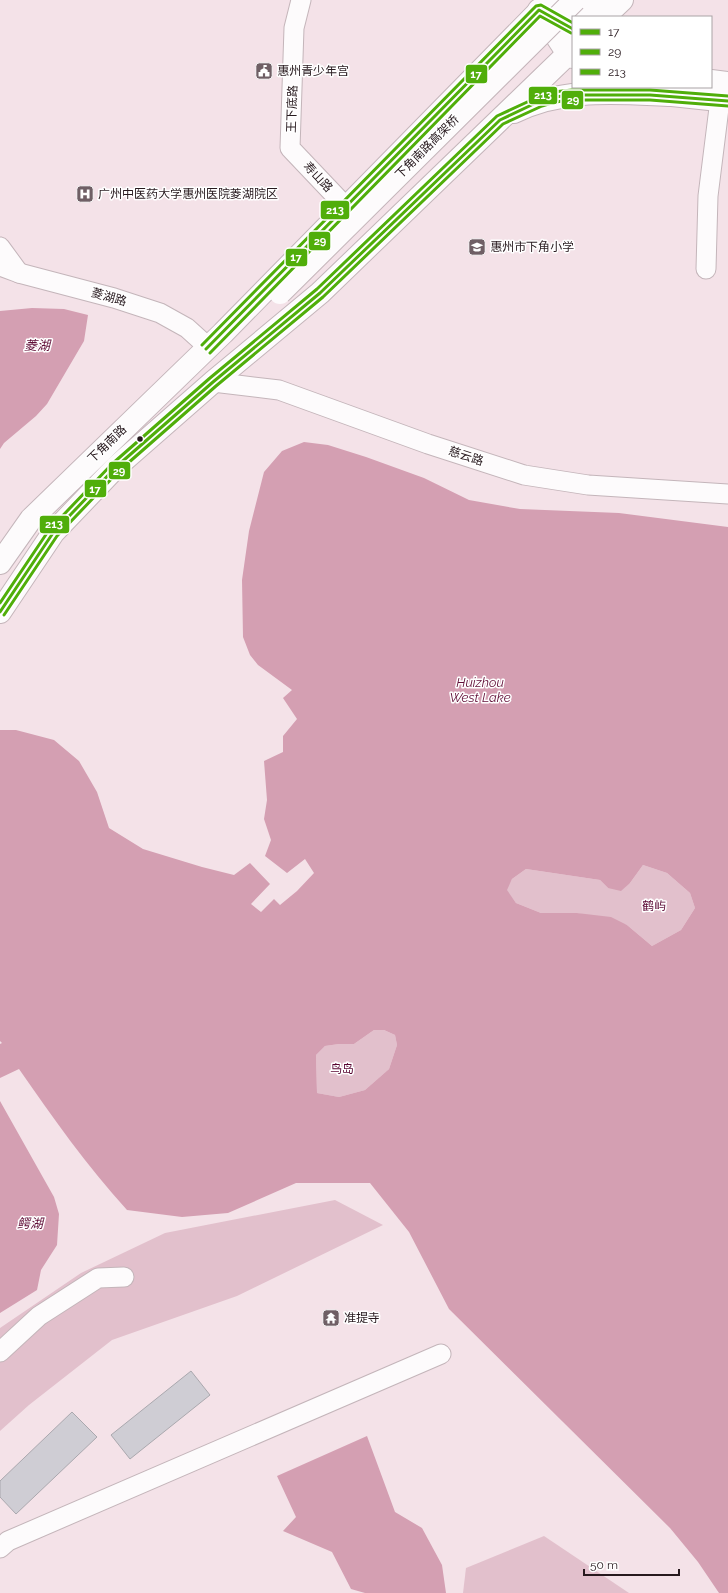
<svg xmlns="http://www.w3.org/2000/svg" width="728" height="1593" font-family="Raleway,'Noto Sans SC',sans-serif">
	<rect width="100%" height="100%" fill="#f4e2e8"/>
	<!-- green -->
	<g fill="#e2c0cc">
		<polygon points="643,865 667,873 690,893 695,908 681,930 652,946 627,925 577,913 541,913 516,903 506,890 512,879 526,869 600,880 608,888 630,883"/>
		<polygon points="374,1030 384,1030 395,1035 397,1045 389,1069 365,1090 339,1097 317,1093 316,1055 325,1046 339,1044 354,1044"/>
		<polygon points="335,1200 383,1225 237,1296 112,1340 29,1405 0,1431 0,1328 81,1273 165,1233"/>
		<polygon points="544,1536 629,1593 463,1593 466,1568"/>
	</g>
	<!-- water -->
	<g fill="#d49fb2" fill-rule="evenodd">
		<polygon points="32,308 64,309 88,315 84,341 47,404 36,416 4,443 0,449 0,311"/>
		<path d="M304,442L328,445L366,457L424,478L469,500L520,509L619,513L728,527V1593H719L698,1562L670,1528L449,1309L409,1232L370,1183H296L228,1213L182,1217L127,1210C87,1166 53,1118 19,1069L0,1078V1044L2,1043L0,1041V730H16L54,740L79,761L97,792L109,828L143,849L202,867L234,875L250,863L270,884L251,904L261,912L274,899L280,905L297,891L314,873L305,859L287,873L265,856L271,840L264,819L267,800L264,761L283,752V736L297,719L283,698L292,690L258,665L250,655L243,637L242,580L249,531L264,472L282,451ZM643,865L667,873L690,893L695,908L681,930L652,946L627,925L611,917L577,913H541L516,903L507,890L512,879L526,869L600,880L608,888L621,891L630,883ZM374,1030H384L395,1035L397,1045L389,1069L365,1090L339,1097L317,1093L316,1055L325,1046L339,1044H354Z"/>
		<polygon points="0,1101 54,1197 59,1214 57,1245 41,1270 37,1290 0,1313"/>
		<polygon points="367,1436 395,1512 422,1528 442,1565 446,1593 365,1593 351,1589 332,1552 283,1531 296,1517 277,1476"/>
	</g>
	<!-- building -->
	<g fill="#cfcdd4" stroke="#aaa8ae">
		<polygon points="191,1371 210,1395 130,1459 111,1435"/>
		<polygon points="72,1412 97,1437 16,1514 0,1497 0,1481"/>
	</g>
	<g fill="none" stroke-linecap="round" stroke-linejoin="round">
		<defs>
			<g id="minor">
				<polyline points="301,0 294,28 290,148 346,207"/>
				<polyline points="0,247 19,273"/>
				<polyline points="0,266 19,273 114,298 160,313 187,328 208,347"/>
				<polyline points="706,269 708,196 720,100"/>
				<polyline points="213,382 279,390 428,444 524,475 588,485 728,494"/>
				<polyline points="0,1352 39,1316 98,1278 124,1277"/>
				<polyline points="0,1548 8,1541 441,1354"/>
			</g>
			<g id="major">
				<polyline points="539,10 568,54 573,57"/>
				<polyline points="542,12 573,29"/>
				<polyline points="578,17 596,0"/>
				<polyline points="604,17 622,0"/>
				<polyline points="711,81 728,83"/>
				<polyline points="658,92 672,95 728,101"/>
				<path d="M514,112C564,87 618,93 672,95"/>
				<polyline points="0,563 31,519 223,333 550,0"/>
				<polyline points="0,612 53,533 116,467 213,382 320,293 573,49"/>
			</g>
		</defs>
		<!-- minor casing -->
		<use href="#minor" stroke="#c4b5ba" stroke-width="21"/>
		<!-- major casing -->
		<use href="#major" stroke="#c4b5ba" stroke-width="24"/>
		<!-- minor -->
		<use href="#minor" stroke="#fdfbfc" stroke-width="19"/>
		<!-- major -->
		<use href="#major" stroke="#fdfbfc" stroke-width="22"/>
		<defs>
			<polyline id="major-bridge" points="280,293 575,0"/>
		</defs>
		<!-- major-bridge casing -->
		<use href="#major-bridge" stroke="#c4b5ba" stroke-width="24" stroke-linecap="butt"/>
		<!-- major-bridge -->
		<use href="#major-bridge" stroke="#fdfbfc" stroke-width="22"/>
		<defs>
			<g id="bus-1">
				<polyline points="206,349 539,10 573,29"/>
				<polyline points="0,612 53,533 116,467 213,382 320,293 500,120 540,101 554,97 572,95 650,95 728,101"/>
			</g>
			<g id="bus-2">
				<polyline points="210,353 540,16 571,33"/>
				<polyline points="4,615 57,536 119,471 216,386 323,297 503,124 542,106 555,102 572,100 650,100 728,106"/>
			</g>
			<g id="bus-3">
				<polyline points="202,345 536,6 541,5 573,23"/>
				<polyline points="0,603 49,530 112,464 210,378 317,289 497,116 538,97 553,92 572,90 650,90 728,96"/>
			</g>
		</defs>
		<!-- bus-1 casing -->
		<use href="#bus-1" stroke="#fff" stroke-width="6"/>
		<!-- bus-2 casing -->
		<use href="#bus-2" stroke="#fff" stroke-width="6"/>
		<!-- bus-3 casing -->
		<use href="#bus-3" stroke="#fff" stroke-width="6"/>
		<!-- bus-1 -->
		<use href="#bus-1" stroke="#50ae0a" stroke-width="3"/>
		<!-- bus-2 -->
		<use href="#bus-2" stroke="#50ae0a" stroke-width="3"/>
		<!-- bus-3 -->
		<use href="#bus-3" stroke="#50ae0a" stroke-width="3"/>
	</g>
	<!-- icons -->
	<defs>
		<symbol id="civic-square" viewBox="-11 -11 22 22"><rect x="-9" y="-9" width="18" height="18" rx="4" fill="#6f5f65" stroke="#fff"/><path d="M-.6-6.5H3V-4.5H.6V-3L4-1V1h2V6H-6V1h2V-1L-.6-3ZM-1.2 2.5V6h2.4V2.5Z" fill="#fff"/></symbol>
		<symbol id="hospital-square" viewBox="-11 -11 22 22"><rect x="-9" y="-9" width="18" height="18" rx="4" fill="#6f5f65" stroke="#fff"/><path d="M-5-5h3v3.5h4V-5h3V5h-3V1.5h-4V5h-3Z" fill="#fff"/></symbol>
		<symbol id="school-square" viewBox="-11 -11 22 22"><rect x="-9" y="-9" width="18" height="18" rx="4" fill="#6f5f65" stroke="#fff"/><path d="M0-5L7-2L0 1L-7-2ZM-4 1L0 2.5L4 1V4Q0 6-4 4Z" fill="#fff"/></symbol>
		<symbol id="temple-square" viewBox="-11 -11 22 22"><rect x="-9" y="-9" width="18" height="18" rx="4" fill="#6f5f65" stroke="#fff"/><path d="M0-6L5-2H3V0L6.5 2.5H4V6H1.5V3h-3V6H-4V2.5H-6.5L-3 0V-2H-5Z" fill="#fff"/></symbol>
	</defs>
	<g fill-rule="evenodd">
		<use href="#civic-square" x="254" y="61" width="20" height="20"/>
		<use href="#hospital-square" x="75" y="184" width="20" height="20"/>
		<use href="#school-square" x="467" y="237" width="20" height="20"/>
		<use href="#temple-square" x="321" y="1308" width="20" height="20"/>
	</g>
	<!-- markers -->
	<circle fill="#27191e" stroke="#fff" stroke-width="1.5" cx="140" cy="439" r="3.5"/>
	<g text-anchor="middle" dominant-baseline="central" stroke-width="3" stroke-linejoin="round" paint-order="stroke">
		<!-- poi labels -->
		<g font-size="12" fill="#27191e" stroke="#fff" text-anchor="start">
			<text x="277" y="71">惠州青少年宫</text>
			<text x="98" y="194">广州中医药大学惠州医院菱湖院区</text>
			<text x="490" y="247">惠州市下角小学</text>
			<text x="344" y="1318">准提寺</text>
		</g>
		<!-- street labels -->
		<g font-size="12" fill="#27191e" stroke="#fff">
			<text transform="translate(292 109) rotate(-88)">王下底路</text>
			<text transform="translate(427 147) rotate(-45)">下角南路高架桥</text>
			<text transform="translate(318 177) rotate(47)">寿山路</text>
			<text transform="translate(109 297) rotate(16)">菱湖路</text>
			<text transform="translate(107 444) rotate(-44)">下角南路</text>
			<text transform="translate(466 456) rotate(18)">慈云路</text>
		</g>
		<!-- park labels -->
		<g font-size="12" fill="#570330" stroke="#fff">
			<text x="654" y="906">鹤屿</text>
			<text x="342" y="1069">鸟岛</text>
		</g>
		<!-- water labels -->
		<g font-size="13" font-style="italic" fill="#600e37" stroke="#fff">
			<text x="37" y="345">菱湖</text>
			<text x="480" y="682">Huizhou<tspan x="480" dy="15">West Lake</tspan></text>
			<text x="30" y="1223">鳄湖</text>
		</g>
	</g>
	<g stroke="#fff" stroke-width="1.5">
		<rect x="465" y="64" width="23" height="20" rx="4" fill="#50ae0a"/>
		<rect x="528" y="86" width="30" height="19" rx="4" fill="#50ae0a"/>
		<rect x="561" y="90" width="23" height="20" rx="4" fill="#50ae0a"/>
		<rect x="320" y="200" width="30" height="20" rx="4" fill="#50ae0a"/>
		<rect x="308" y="231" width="23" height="20" rx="4" fill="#50ae0a"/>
		<rect x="285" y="248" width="23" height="19" rx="4" fill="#50ae0a"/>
		<rect x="108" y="461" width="23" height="19" rx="4" fill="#50ae0a"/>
		<rect x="84" y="479" width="23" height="19" rx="4" fill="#50ae0a"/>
		<rect x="39" y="515" width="31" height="19" rx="4" fill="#50ae0a"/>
	</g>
	<g font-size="11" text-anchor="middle" font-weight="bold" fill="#fff">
		<text x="476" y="78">17</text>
		<text x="543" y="99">213</text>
		<text x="573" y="104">29</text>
		<text x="335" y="214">213</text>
		<text x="320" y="245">29</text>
		<text x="296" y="261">17</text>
		<text x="119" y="475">29</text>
		<text x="95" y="493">17</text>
		<text x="54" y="528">213</text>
	</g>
	<!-- legend -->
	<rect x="572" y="16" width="140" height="72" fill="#ffffff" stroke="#a9a3a5"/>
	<rect x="580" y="29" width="20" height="6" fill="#50ae0a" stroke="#a9a3a5"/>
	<text x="608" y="36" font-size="12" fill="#27191e">17</text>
	<rect x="580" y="49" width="20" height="6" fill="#50ae0a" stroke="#a9a3a5"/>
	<text x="608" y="56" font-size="12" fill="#27191e">29</text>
	<rect x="580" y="69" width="20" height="6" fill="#50ae0a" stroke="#a9a3a5"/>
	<text x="608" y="76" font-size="12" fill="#27191e">213</text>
	<!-- scale -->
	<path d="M584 1569v6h95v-6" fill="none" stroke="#27191e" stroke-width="2"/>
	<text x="590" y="1569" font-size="12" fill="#27191e" stroke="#ffffff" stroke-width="3" paint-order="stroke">50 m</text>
</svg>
